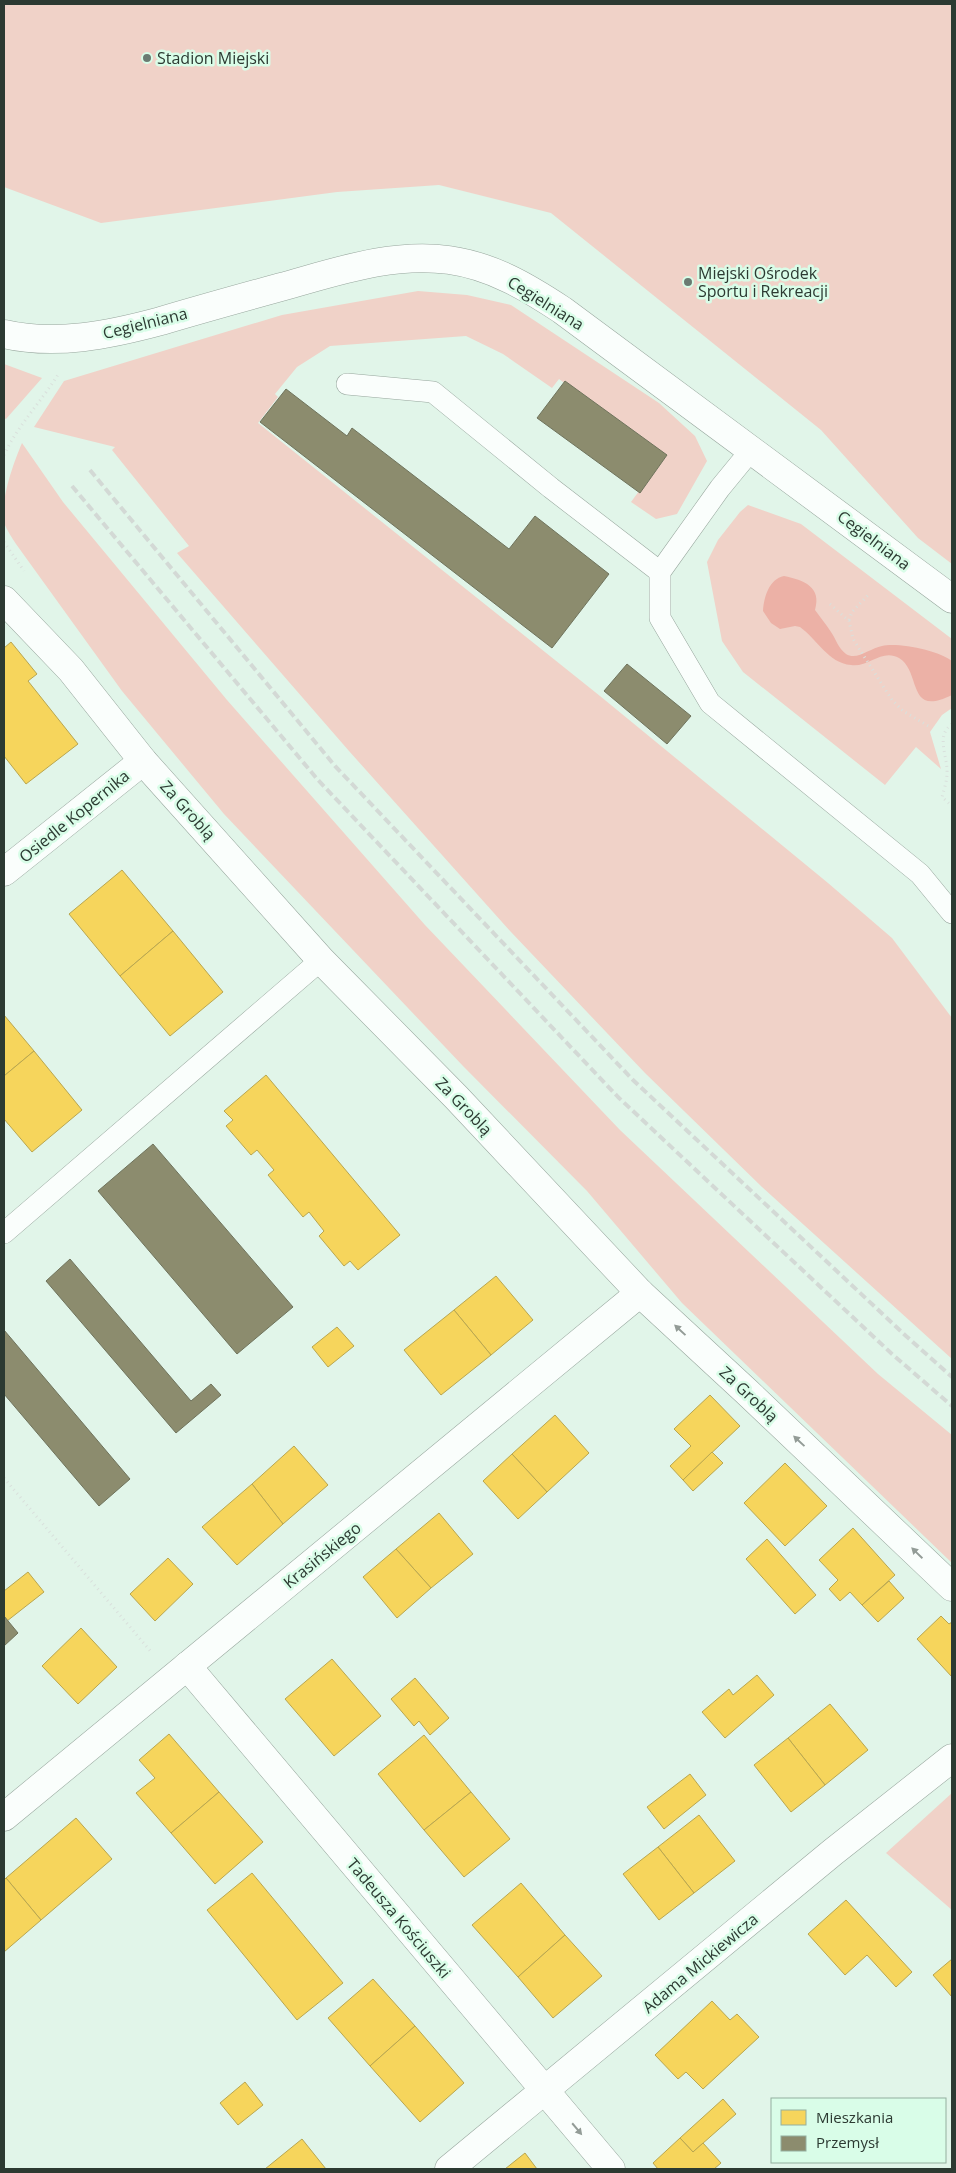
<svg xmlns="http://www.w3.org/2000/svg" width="956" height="2173" font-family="'Open Sans',sans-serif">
	<rect width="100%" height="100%" fill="#e1f5e9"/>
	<!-- green -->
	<g fill="#f0d2c8">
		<polygon points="4,4 952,4 952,564 918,538 821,430 551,213 439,185 337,192 101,223 4,187"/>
		<polygon points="418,291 467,295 511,305 659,403 695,436 707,461 677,514 656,519 631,502 664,457 559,379 552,388 503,354 466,336 330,346 297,367 275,394 278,397 258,423 600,696 828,883 892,938 952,1018 952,1359 762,1187 645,1073 511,932 349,751 177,553 189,546 112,450 115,447 34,427 64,381 282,315"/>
		<polygon points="4,364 42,378 6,419 4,418"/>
		<path d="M22,443L63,502L227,700L425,925L620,1130L878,1374L952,1435V1563L682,1303L587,1191L463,1066L224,814L122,691L16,544C12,538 7,530 4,523C0,501 13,464 22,443Z"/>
		<polygon points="748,505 801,524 952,639 952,708 942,715 930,732 941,769 916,747 885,785 743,672 722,641 707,562 718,540 740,512"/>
		<polygon points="952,1793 952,1910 886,1853"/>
	</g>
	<!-- water -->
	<path fill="#ecb1a6" d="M784,576C804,580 822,587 815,610C820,617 826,624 831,632C836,639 838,648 846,654C857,661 870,648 882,646C898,642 940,651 952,661V695C906,718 922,672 899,658C882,648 868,668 851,665C828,663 817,639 800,627L795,626L780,629L771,623L763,611C764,597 769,579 784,576Z"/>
	<!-- homes -->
	<g fill="#f6d55c" stroke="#b9a64f">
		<polygon points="11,642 37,674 28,681 78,744 26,784 4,756 4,648"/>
		<polygon points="122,870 173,931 120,976 69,914"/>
		<polygon points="173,931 223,992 170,1036 120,976"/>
		<polygon points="4,1015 34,1051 4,1076"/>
		<polygon points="34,1051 82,1110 32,1152 4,1119 4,1076"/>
		<polygon points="266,1075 400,1235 358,1270 350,1261 344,1266 319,1236 324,1231 309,1212 303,1217 268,1175 274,1170 257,1150 251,1155 226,1126 233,1120 224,1111"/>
		<polygon points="496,1276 533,1320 491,1355 454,1310"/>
		<polygon points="454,1310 491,1355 441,1395 404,1350"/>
		<polygon points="337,1327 354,1346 328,1367 312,1347"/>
		<polygon points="710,1395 740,1426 683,1480 670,1466 691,1446 674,1429"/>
		<polygon points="555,1415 589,1453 547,1492 512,1454"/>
		<polygon points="294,1446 328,1485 283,1524 252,1484"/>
		<polygon points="712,1452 723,1463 693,1491 683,1480"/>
		<polygon points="512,1454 547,1492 518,1519 483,1481"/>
		<polygon points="785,1463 827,1506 785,1546 744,1503"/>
		<polygon points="252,1484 283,1524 237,1565 202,1527"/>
		<polygon points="439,1513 473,1554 431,1588 396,1549"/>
		<polygon points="853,1528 895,1575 862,1605 850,1592 840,1601 829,1589 838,1580 819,1560"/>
		<polygon points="767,1539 816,1595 795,1614 746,1559"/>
		<polygon points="396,1549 431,1588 397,1618 363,1577"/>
		<polygon points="168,1558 193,1584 155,1621 130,1594"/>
		<polygon points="28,1572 44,1592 7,1621 4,1616 4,1591"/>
		<polygon points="889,1581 904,1598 878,1622 862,1605"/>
		<polygon points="941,1616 949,1624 952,1622 952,1677 917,1639"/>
		<polygon points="81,1628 117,1667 78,1704 42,1666"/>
		<polygon points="332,1659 381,1716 334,1756 285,1699"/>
		<polygon points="757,1675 774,1695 725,1738 702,1712 729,1689 733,1695"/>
		<polygon points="415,1678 449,1718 430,1735 419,1721 414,1726 391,1699"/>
		<polygon points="830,1704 868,1750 825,1785 788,1738"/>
		<polygon points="169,1734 219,1792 171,1833 136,1793 155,1778 139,1760"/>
		<polygon points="424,1735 471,1792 424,1830 378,1774"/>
		<polygon points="788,1738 825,1785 791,1812 754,1765"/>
		<polygon points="690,1774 706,1795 664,1829 647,1807"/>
		<polygon points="219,1792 263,1842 215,1884 171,1833"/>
		<polygon points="471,1792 510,1839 464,1877 424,1830"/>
		<polygon points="699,1815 735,1861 694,1893 658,1847"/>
		<polygon points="76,1818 112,1859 41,1920 6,1878"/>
		<polygon points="658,1847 694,1893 659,1920 623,1874"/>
		<polygon points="252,1873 343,1983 297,2020 207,1910"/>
		<polygon points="6,1878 41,1920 4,1952 4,1880"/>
		<polygon points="521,1883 565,1935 518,1977 472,1925"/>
		<polygon points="846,1900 912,1972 896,1987 867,1955 845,1975 808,1934"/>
		<polygon points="565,1935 602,1976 553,2018 518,1977"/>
		<polygon points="952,1959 952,1997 933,1975"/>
		<polygon points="373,1979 415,2026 370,2066 328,2018"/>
		<polygon points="712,2001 730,2020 737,2014 759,2037 703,2089 686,2072 678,2079 655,2055"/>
		<polygon points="415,2026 464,2083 420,2122 370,2066"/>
		<polygon points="245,2082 263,2105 238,2125 220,2103"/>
		<polygon points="723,2099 736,2114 693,2152 680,2138"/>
		<polygon points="680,2138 693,2152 703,2143 721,2163 714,2169 658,2169 653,2163"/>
		<polygon points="302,2139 326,2169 265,2169"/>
		<polygon points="525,2153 537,2169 505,2169"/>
	</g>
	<!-- industry -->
	<g fill="#8c8c6e" stroke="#6f735c">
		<polygon points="565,381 667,455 640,493 537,418"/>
		<polygon points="286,389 347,436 352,428 509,549 535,516 609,574 552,648 260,422"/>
		<polygon points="627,664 691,716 667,744 604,691"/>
		<polygon points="153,1144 293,1307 237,1354 98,1191"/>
		<polygon points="70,1259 191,1401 211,1384 221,1395 176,1433 46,1281"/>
		<polygon points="4,1330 130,1479 99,1506 4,1394"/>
		<polygon points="4,1616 18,1633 4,1646"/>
	</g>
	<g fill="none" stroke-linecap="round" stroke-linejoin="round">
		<defs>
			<g id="lane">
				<polyline points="347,384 433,392 551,488 660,572"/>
				<polyline points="752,449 720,488 660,572 660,618 710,703 920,874 952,913"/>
				<polyline points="4,1233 321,960"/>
			</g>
			<g id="street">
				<path d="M4,334C56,346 109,335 161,321C201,309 241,298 281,287C336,272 392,252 449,260C492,266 527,287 562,310L952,599"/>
				<polyline points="4,600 71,670 143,761 321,960 456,1097 640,1293 747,1392 952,1587"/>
				<polyline points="4,872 143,761"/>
				<polyline points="187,1666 611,2169"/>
				<polyline points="4,1817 640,1293"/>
				<polyline points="449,2169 833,1852 952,1758"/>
			</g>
		</defs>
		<!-- lane casing -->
		<use href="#lane" stroke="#97a69d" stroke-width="22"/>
		<!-- street casing -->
		<use href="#street" stroke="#97a69d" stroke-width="29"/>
		<!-- path -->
		<g stroke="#d9e0dc" stroke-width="3" stroke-dasharray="1 4" stroke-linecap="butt">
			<path d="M4,455C18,425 42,401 59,373"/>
			<polyline points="4,542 24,571"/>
			<polyline points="830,604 849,621 853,639 892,700 903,711 930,727"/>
			<polyline points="849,620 852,612 869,594"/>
			<path d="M952,724C935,736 948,756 947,773C947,781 944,790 942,797L952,806"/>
			<polyline points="4,1478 152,1653"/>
		</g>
		<!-- lane -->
		<use href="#lane" stroke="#fafefc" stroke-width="21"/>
		<!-- street -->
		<use href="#street" stroke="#fafefc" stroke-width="28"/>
		<!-- rail -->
		<g stroke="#d3d9d5" stroke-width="4" stroke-dasharray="8 4" stroke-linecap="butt">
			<polyline points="90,470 335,766 633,1080 906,1336 952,1377"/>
			<polyline points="72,486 318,780 618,1097 892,1354 952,1406"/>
		</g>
	</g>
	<!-- one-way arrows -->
	<defs><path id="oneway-solid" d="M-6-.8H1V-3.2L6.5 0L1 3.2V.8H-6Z" transform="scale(1.25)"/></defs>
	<g fill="#939c97">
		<use href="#oneway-solid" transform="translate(680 1330) rotate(-137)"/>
		<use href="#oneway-solid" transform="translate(799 1441) rotate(-137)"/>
		<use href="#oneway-solid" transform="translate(917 1553) rotate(-136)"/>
		<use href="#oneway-solid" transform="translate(577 2129) rotate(50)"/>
	</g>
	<!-- markers -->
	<g fill="#6b7b72" stroke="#d9fde8" stroke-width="2">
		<circle cx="147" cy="58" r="5"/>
		<circle cx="688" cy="282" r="5"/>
	</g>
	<g text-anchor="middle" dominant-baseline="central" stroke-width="5" stroke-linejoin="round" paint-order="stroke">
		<!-- poi labels -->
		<g font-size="16" fill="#2c3a32" stroke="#d9fde8" text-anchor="start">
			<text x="157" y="58">Stadion Miejski</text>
			<text x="698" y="273">Miejski Ośrodek<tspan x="698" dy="18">Sportu i Rekreacji</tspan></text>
		</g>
		<!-- street labels -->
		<g font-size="16" fill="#2c3a32" stroke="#d9fde8">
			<text transform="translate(546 303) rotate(32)">Cegielniana</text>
			<text transform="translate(145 323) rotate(-14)">Cegielniana</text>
			<text transform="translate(874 540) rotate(37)">Cegielniana</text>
			<text transform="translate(188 810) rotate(48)">Za Groblą</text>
			<text transform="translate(74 816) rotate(-39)">Osiedle Kopernika</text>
			<text transform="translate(464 1106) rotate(46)">Za Groblą</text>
			<text transform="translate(749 1394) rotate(43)">Za Groblą</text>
			<text transform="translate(322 1555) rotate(-39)">Krasińskiego</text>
			<text transform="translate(399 1918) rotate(50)">Tadeusza Kościuszki</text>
			<text transform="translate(700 1963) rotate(-40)">Adama Mickiewicza</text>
		</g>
	</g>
	<!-- border -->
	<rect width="956" height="2173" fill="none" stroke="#2c3a32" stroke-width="10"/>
	<!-- legend -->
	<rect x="771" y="2098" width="175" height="65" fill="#d9fde8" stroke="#94af9f"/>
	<rect x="781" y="2110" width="25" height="15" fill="#f6d55c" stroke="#94af9f"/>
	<text x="816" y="2123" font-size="15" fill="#2c3a32">Mieszkania</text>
	<rect x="781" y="2136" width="25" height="15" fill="#8c8c6e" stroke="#94af9f"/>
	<text x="816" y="2148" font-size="15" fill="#2c3a32">Przemysł</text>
</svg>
